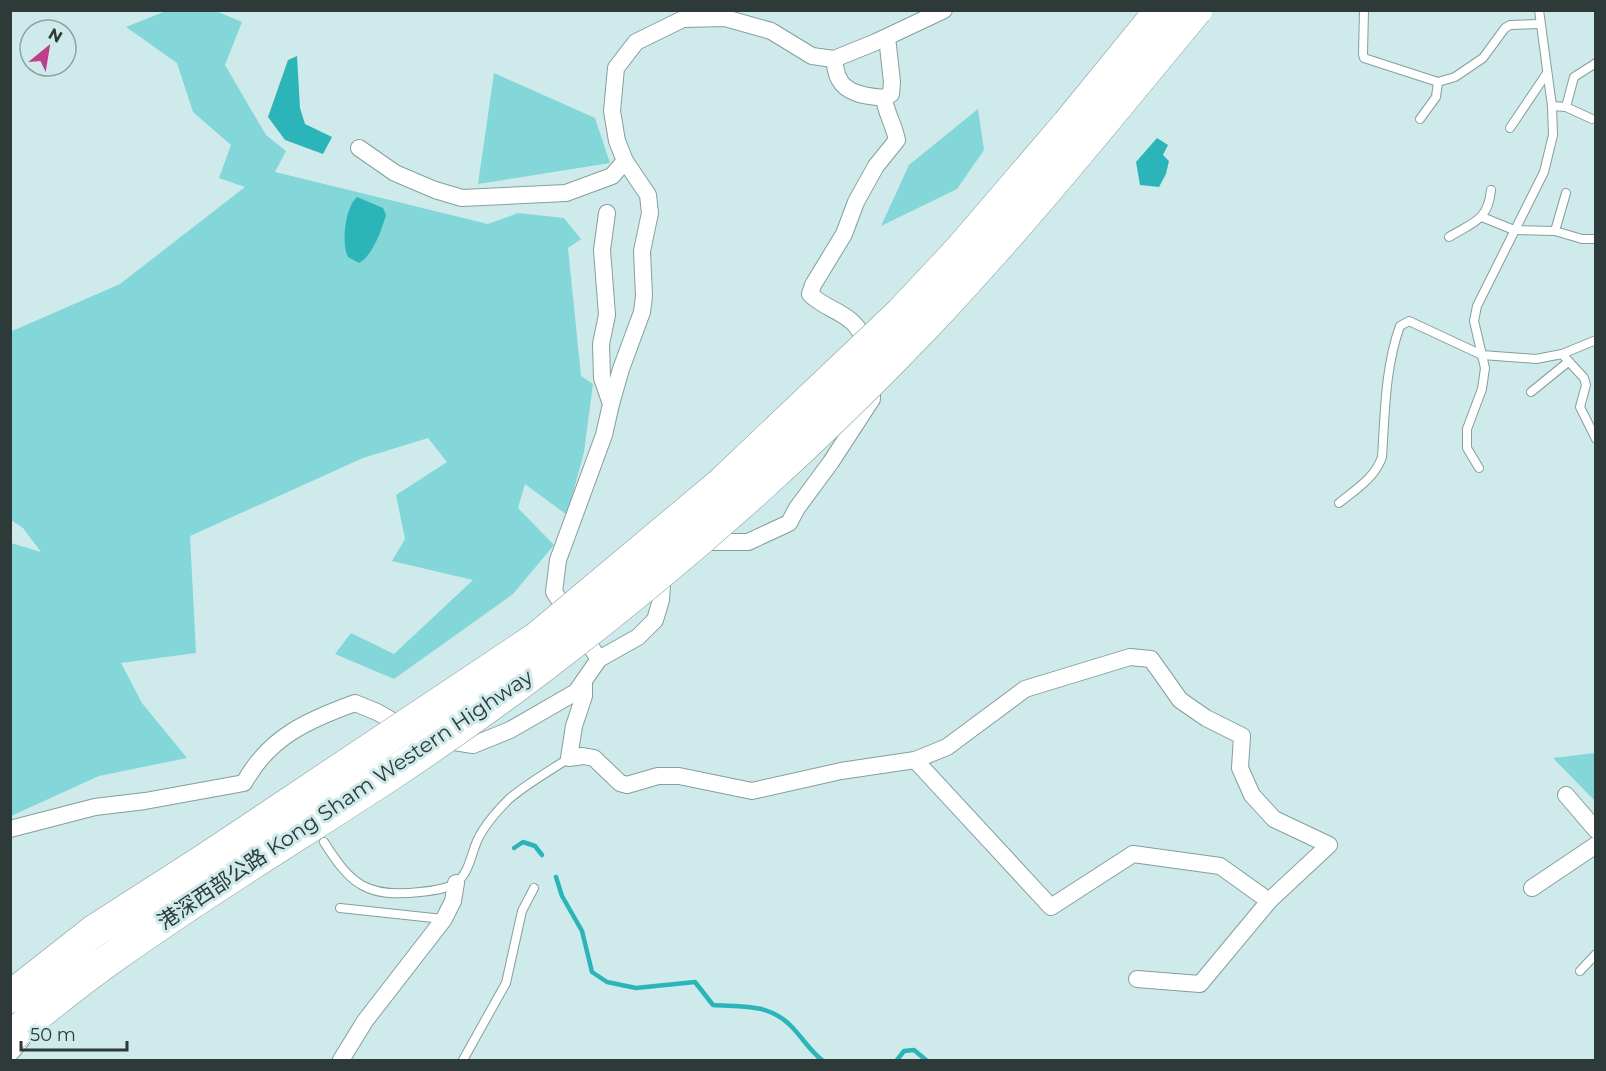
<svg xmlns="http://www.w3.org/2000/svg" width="1606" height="1071" font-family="Montserrat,'Noto Sans SC',sans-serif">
	<rect width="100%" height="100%" fill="#cfeaea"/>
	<!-- green -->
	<g fill="#83d7d9">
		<polygon points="166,11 216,11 242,22 225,65 266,135 286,151 275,172 488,224 518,213 564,218 581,239 568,248 581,376 593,384 584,452 567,515 525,484 518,508 554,545 513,594 394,679 335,654 351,633 394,654 473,580 392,561 405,539 396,495 447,462 428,438 363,458 190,536 196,653 121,663 142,703 187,758 99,776 11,816 11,543 41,552 23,528 11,520 10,332 120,284 245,187 219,178 231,145 193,112 177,63 126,27"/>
		<polygon points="494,73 595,118 610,163 478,184"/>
		<polygon points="978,109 984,150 957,189 881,226 909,165"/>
		<polygon points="1595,753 1596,753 1595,801 1553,758"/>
	</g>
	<!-- water -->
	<g fill="#2cb5b8">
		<polygon points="297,56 300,108 305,124 332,137 323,154 285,140 268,117 288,60"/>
		<polygon points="1157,138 1168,145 1163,155 1169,161 1166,174 1159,187 1140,185 1136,162"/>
		<path d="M357,197L383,208L386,215C381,231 373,255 359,263L348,257C341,244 345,207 357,197Z"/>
	</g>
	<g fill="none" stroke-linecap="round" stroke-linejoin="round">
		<!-- stream -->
		<g stroke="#2cb5b8" stroke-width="4.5">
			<polyline points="514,848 523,842 535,846 542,855"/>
			<path d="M556,877L562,896L582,931L592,972L607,982L636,988L695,982L713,1005C741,1007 769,1003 791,1026C802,1037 810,1051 822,1060"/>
			<polyline points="897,1060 904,1051 914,1050 926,1060"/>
		</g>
		<defs>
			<g id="lane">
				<polyline points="1364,10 1363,54 1364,58 1438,82 1455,77 1483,58 1505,28 1510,25 1539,24"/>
				<polyline points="1552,106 1566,107 1592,119"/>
				<polyline points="1566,107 1574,77 1596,63"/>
				<polyline points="1420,119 1436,97 1438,82"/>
				<polyline points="1510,128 1547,73"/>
				<polyline points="1482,217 1514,230 1555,231 1582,239 1596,239"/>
				<polyline points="1555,231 1566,193"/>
				<path d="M1449,237C1473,222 1488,221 1491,190"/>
				<polyline points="1562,354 1584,378 1586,385 1580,407 1596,439"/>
				<polyline points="1531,392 1568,362"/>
				<polyline points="1479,468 1467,448 1467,429 1482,389 1485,368 1474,321 1477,306 1544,172 1553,135 1552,106 1539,10"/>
				<path d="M1339,503C1355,490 1375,478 1382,457C1385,413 1385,367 1400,326L1409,321L1482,355L1536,359L1562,354L1596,340"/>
				<path d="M324,842C351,885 367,898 420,892C431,891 447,889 456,883C470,872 471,853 478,839C485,824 498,810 509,799C525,785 551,770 569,758"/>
				<polyline points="340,908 443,919"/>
				<polyline points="1580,971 1596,954"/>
				<polyline points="10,1060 25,1042"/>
				<polyline points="463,1060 506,983 522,911 534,888"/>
			</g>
			<g id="street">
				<polyline points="884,98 891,94 892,82 887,37"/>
				<polyline points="359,148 395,173 435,190 462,198 566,193 612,176 625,161"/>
				<path d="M868,351C865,341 860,328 851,321C839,310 821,306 810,294L813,285L844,234L856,202L876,166L897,140C894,125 886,113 884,98C869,96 847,95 839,79C836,74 835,65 834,59L876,42L944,10"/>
				<polyline points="611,404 621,369 642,312 644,296 642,251 650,213 648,195 625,161 617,141 612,111 616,68 636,42 683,19 725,18 771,31 812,56 834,59"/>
				<polyline points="701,542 748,542 789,523 797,508 831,462 872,399 872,388"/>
				<polyline points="599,659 554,592 558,560 604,435 611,404 602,378 601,344 607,315 602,250 607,213"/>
				<polyline points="584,681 584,696 574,726 569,758 583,756 594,758 620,783 627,785 658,776 679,776 752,791 841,771 915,760 947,747 1025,689 1130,657 1151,659 1180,700 1206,718 1242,736 1240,768 1252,795 1274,819 1329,845 1269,901 1220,866 1133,854 1051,907 915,760"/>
				<polyline points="442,740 473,745 510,730 576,692 599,659 638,637 655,620 661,600 663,571"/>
				<polyline points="1566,795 1596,830"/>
				<path d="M10,829L95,807L145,801L244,783C269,737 308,720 355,703L377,712L407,729"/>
				<polyline points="1532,888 1596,845"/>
				<polyline points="1137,979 1200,984 1269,901"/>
				<polyline points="341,1060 365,1021 444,919 453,901 456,883"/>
			</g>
		</defs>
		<!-- lane casing -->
		<use href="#lane" stroke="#859e9f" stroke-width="10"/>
		<!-- street casing -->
		<use href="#street" stroke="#859e9f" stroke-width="18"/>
		<!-- lane -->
		<use href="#lane" stroke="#fff" stroke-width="8"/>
		<!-- street -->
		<use href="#street" stroke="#fff" stroke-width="16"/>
		<defs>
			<g id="highway-bridge">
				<polyline points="10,997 94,931 203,861 537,638 721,484 901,313 961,249 1068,124 1161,10"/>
				<path d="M10,1037C45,1008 80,980 117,954C205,891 298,835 388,776C441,741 493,704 543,666C678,564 805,451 922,329C1019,227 1107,118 1196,10"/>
			</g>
		</defs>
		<!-- highway-bridge casing -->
		<use href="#highway-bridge" stroke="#859e9f" stroke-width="33" stroke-linecap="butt"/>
		<!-- highway-bridge -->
		<use href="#highway-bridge" stroke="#fff" stroke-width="32"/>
	</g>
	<g text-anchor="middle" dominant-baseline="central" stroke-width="6" stroke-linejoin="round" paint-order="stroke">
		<!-- street labels -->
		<g font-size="21" fill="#2e3939" stroke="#cfeaea">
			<text transform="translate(345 799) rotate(-34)">港深西部公路 Kong Sham Western Highway</text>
		</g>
	</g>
	<!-- border -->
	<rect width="1606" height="1071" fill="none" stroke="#2e3939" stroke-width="24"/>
	<!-- north arrow -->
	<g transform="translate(48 48) rotate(30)"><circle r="28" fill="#cfeaea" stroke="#8fa3a3" stroke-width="1.5"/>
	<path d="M0-4.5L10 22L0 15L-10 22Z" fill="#be3e8a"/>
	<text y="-9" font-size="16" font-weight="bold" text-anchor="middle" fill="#2e3939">N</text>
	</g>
	<!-- scale -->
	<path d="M21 1041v9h106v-9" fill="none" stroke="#2e3939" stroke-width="3"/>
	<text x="30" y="1041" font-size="18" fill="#2e3939" stroke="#cfeaea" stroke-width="4.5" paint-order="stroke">50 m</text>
</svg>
